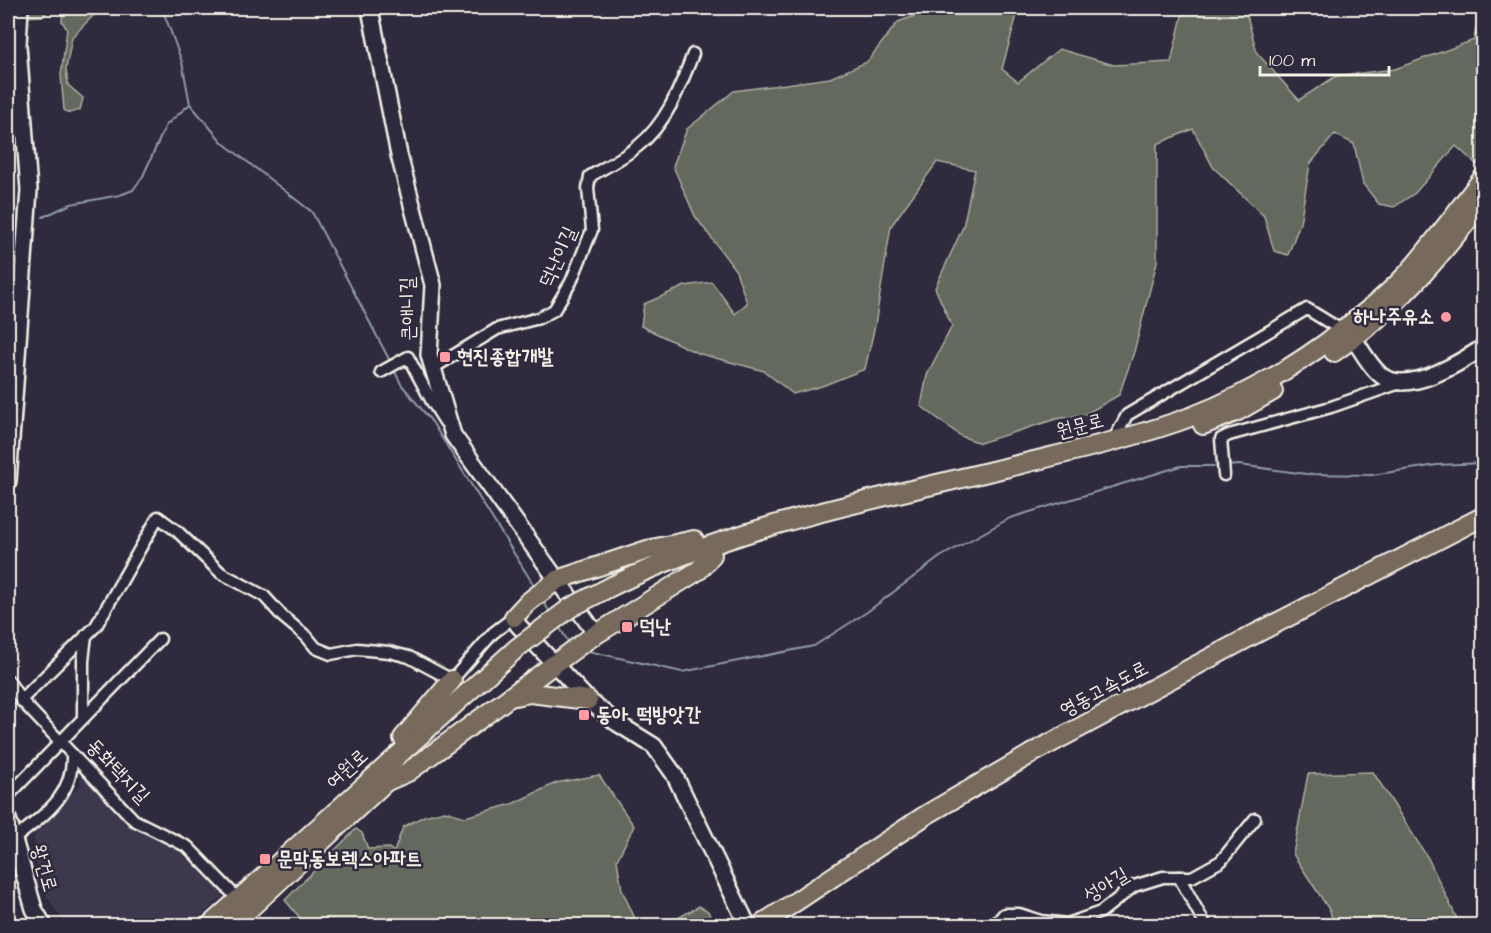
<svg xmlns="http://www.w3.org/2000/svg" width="1491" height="933" font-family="'Architects Daughter','Poor Story',sans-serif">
	<rect width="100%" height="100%" fill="#2f2a3d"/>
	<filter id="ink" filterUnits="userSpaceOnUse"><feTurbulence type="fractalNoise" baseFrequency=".0167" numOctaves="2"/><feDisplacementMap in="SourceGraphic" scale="12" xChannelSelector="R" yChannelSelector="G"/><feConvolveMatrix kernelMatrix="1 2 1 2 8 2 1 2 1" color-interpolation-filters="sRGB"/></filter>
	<g filter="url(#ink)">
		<!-- built -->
		<polygon fill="#3c384e" points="81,768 129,821 145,832 169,841 202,866 219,886 222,897 191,925 66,925 56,911 39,885 34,838 36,831 80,785"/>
		<!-- green -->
		<g fill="#64695b" stroke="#acada2" stroke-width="1.5">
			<polygon points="23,8 48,8 44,16 22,17"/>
			<polygon points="63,8 95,9 97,12 72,37 66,69 68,85 83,98 80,110 69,113 64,110 61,75 67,29 62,21"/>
			<polygon points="937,8 1021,8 1018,11 1002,69 1018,82 1059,49 1114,65 1171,62 1182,16 1188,8 1245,8 1257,53 1299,100 1336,76 1395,69 1474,40 1479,8 1483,8 1483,157 1477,165 1456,146 1415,193 1394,207 1379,204 1363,184 1354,144 1335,134 1310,164 1300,223 1288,255 1274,251 1264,216 1213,167 1193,129 1157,144 1157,262 1134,352 1119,395 1086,414 1056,419 980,443 961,436 921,406 927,375 952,326 935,288 963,227 975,170 937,162 891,226 875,325 865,369 822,386 793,394 764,371 697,353 641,326 644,304 685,286 712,282 735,314 747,303 736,271 695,216 673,166 687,129 734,91 830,78 867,62 898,22"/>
			<polygon points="1373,772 1428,858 1460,925 1334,925 1330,911 1293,854 1308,774"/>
			<polygon points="599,775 634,826 617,860 622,890 638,925 306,925 285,900 356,829 362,833 368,849 389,848 394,852 403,827 424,816 445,811 465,817 512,804 556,783"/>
			<polygon points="699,906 708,911 714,925 671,925 671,922"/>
		</g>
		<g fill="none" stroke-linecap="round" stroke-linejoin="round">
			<!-- stream -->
			<g stroke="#8f9ba4" stroke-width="2">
				<polyline points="162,8 182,62 190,104 223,143 312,212 391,363"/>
				<polyline points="43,217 71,204 120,195 133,190 143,176 166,125 190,104"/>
				<polyline points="393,368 401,384 432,422 535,587"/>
				<polyline points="1227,466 1239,465 1306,474 1372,475 1437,465 1484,463"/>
				<polyline points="543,600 550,613"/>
				<polyline points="558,625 569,643"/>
				<polyline points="588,651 682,672 814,646 867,612 940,557 1010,518 1181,466 1221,466"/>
			</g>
			<defs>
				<g id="street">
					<path d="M433,368L497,329L539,318L554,310L571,282L592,230L588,188L590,176C606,167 623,158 638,146C667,123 680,87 693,54"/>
					<polyline points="381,372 408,357 431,400 445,422"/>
					<polyline points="1113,441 1127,415 1307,309 1343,331"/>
					<polyline points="1224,475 1221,439 1229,435 1331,407 1400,383"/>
					<polyline points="8,680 21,700 134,820 188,847 238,899"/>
					<polyline points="21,700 96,626 158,517 177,531 221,573 264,596 283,617 307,637 316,648 331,654 357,649 389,652 409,657 452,680 493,633 514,617"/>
					<polyline points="83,718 83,661 86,635"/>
					<polyline points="8,796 160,639"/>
					<path d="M14,839C44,815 74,796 72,754"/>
					<polyline points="1179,877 1206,926"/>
					<polyline points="994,926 1004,914 1019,914 1041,921 1067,924 1101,912 1134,886 1163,877 1192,877 1221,861 1255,819"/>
				</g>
				<g id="secondary">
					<polyline points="372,8 371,14 399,155 433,285 429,355 453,435 596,634"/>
					<path d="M1353,338C1361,349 1373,372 1385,378C1412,393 1461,362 1484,347"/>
					<polyline points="8,481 29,190 18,45 20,8"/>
					<polyline points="514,617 518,625 588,700 617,723 654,746 674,774 746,922"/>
					<polyline points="8,819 34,909 44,926"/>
				</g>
				<g id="highway">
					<path d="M1334,352C1397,309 1437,260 1484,200"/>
					<polyline points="1203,425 1238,411 1273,391"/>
					<path d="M612,586C741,523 883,498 1021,464C1078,450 1137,437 1193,416C1247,395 1298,365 1343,330C1365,313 1388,295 1407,274C1434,244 1458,209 1484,177"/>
					<polyline points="514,617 527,603 557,580 647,550 694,540"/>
					<polyline points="510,697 530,693 588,700"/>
					<polyline points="403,738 452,680"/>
					<polyline points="385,782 408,772 587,640 699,570 712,555"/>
					<polyline points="209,926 517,648"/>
					<polyline points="231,926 394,774"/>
					<polyline points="759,926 926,815 1036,751 1253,635 1484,516"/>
				</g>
			</defs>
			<!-- street casing -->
			<use href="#street" stroke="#f4f1e8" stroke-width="15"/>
			<!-- secondary casing -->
			<use href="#secondary" stroke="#f4f1e8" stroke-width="20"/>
			<!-- highway casing -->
			<use href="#highway" stroke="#f4f1e8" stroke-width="22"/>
			<!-- street -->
			<use href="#street" stroke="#2f2a3d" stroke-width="10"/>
			<!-- secondary -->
			<use href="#secondary" stroke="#2f2a3d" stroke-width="15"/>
			<!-- highway -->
			<use href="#highway" stroke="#77695c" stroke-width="18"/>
			<defs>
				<polyline id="highway-bridge" points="517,648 570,608 612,586"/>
			</defs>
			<!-- highway-bridge casing -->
			<use href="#highway-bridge" stroke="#f4f1e8" stroke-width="22" stroke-linecap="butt"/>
			<!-- highway-bridge -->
			<use href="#highway-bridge" stroke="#77695c" stroke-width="18"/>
		</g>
	</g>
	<!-- markers -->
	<g fill="#ff9aa2" stroke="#2f2a3d" stroke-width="2">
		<circle cx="1446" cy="317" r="6"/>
		<rect x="439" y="351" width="12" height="12" rx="3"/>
		<rect x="621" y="621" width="12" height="12" rx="3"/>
		<rect x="578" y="709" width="12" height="12" rx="3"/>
		<rect x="259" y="853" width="12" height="12" rx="3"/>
	</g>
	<g text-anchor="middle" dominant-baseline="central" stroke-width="5" stroke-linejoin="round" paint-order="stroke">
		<!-- street labels -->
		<g font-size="20" fill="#f4f1e8" stroke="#2f2a3d">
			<text transform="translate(558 257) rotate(-66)">덕난이길</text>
			<text transform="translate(408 309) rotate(-91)">큰애니길</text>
			<text transform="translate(1080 426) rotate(-15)">원문로</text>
			<text transform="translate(1104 689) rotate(-28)">영동고속도로</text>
			<text transform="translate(347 769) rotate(-42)">여원로</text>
			<text transform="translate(118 771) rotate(46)">동화택지길</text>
			<text transform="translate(44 868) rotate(74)">왕건로</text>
			<text transform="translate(1106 885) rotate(-31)">성아길</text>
		</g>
		<!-- poi labels -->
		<g font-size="20" font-weight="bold" fill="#f4f1e8" stroke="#2f2a3d" text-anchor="start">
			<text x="1434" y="317" text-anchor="end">하나주유소</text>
			<text x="457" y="357">현진종합개발</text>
			<text x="639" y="627">덕난</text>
			<text x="596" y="715">동아 떡방앗간</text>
			<text x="277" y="859">문막동보렉스아파트</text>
		</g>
	</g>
	<!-- margin -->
	<rect width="1491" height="933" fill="none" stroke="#2f2a3d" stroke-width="30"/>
	<rect x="15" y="15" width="1461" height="903" fill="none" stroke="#f4f1e8" stroke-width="2" filter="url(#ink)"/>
	<!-- scale -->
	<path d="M1260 66v9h129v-9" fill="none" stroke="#f4f1e8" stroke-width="3"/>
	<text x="1269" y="66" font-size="18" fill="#f4f1e8" stroke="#2f2a3d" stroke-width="4.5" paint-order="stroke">100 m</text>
</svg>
